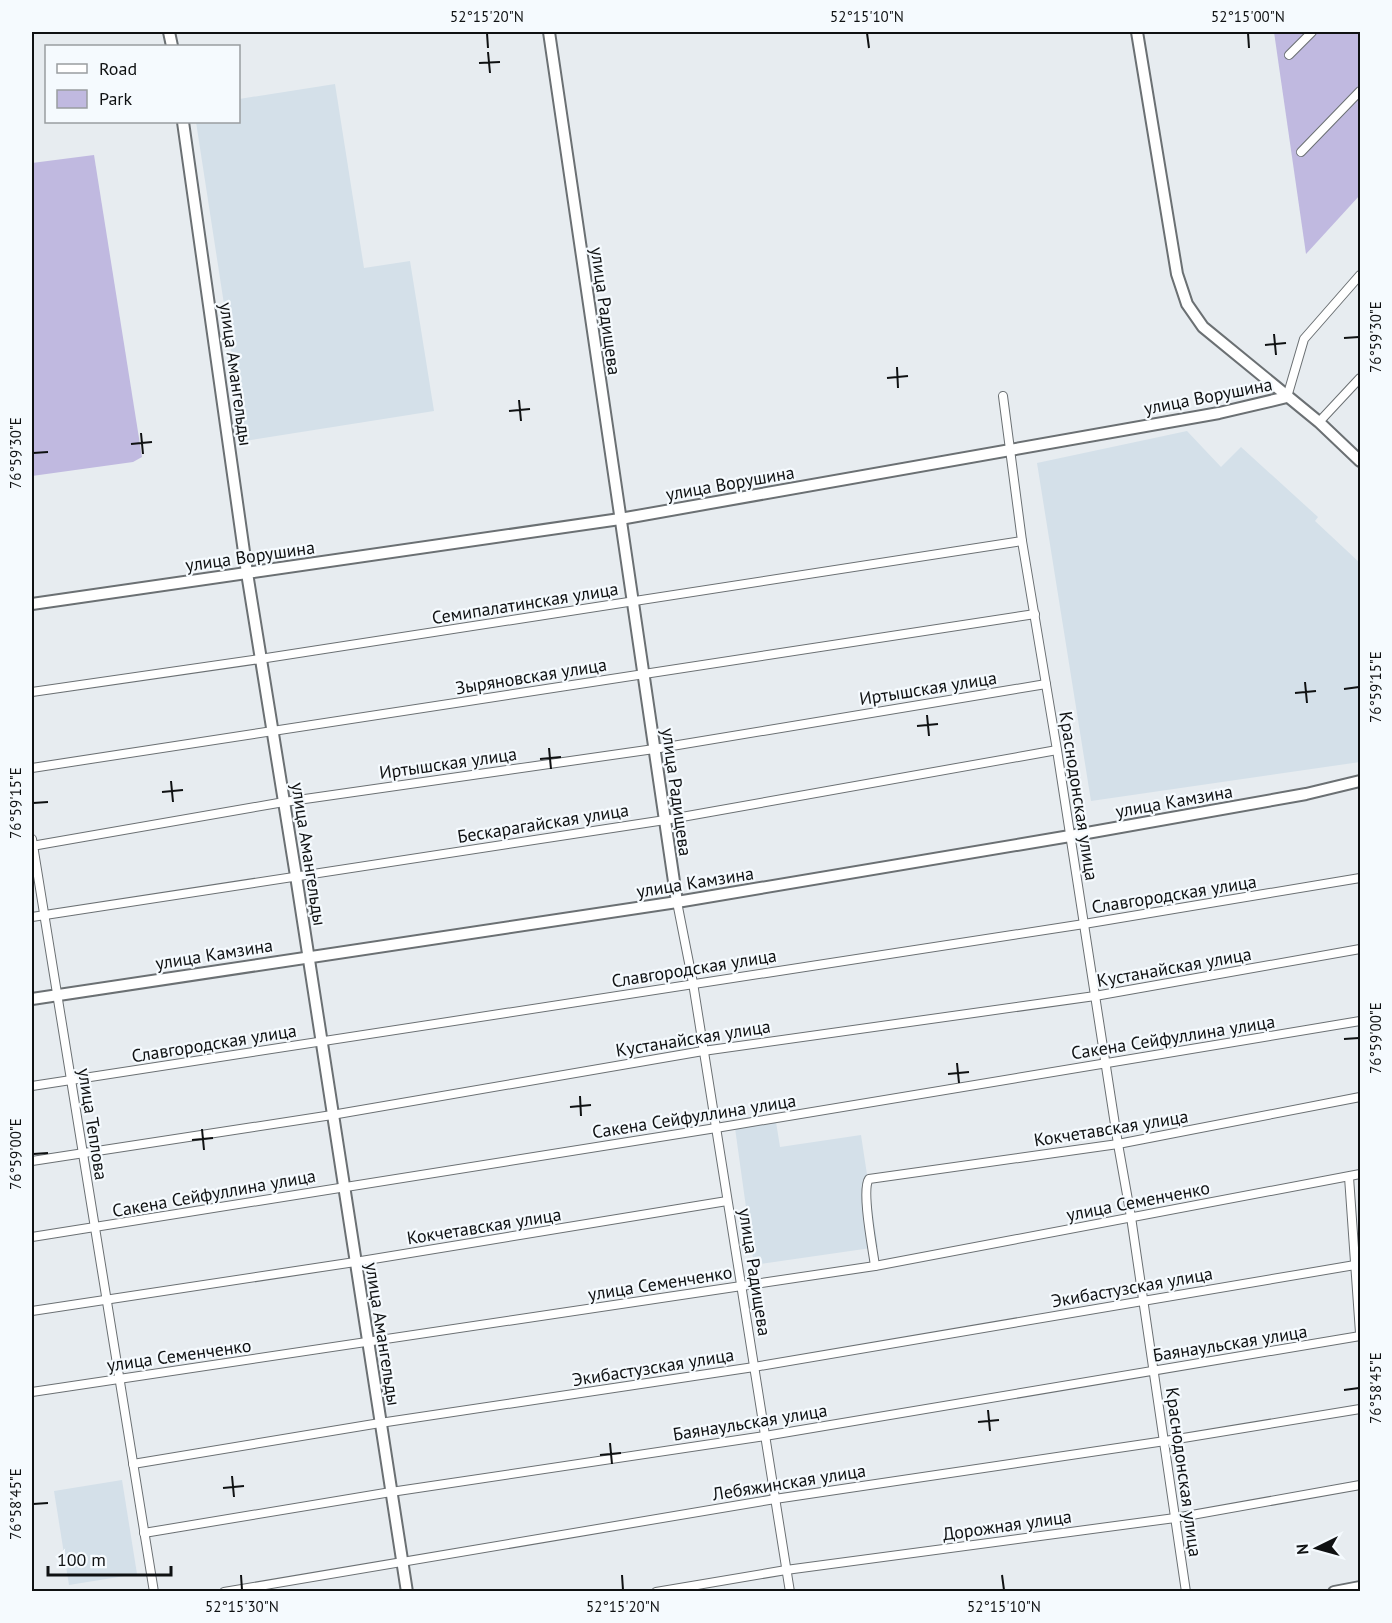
<svg xmlns="http://www.w3.org/2000/svg" width="1392" height="1623" font-family="'PT Sans',sans-serif">
	<rect width="100%" height="100%" fill="#e7ecf0"/>
	<!-- built -->
	<g fill="#d4e0e9">
		<polygon points="335,84 364,268 410,261 434,411 245,441 196,122 238,122 239,99"/>
		<polygon points="1187,431 1221,467 1241,447 1318,517 1315,521 1360,563 1360,762 1091,801 1037,463"/>
		<polygon points="776,1122 780,1147 861,1135 878,1247 754,1265 735,1128"/>
		<polygon points="122,1480 137,1574 69,1585 54,1491"/>
	</g>
	<!-- green -->
	<g fill="#c0b9e0">
		<polygon points="1274,32 1360,32 1360,195 1306,254"/>
		<polygon points="94,155 142,457 133,462 32,476 32,163"/>
	</g>
	<g fill="none" stroke-linecap="round" stroke-linejoin="round">
		<defs>
			<g id="street">
				<polyline points="1289,55 1312,32"/>
				<polyline points="1301,152 1360,91"/>
				<polyline points="1003,396 1022,541 1057,750 1118,1144 1131,1217 1186,1592"/>
				<polyline points="1287,397 1304,339 1360,275"/>
				<polyline points="1319,422 1360,378"/>
				<polyline points="32,692 260,659 1022,541"/>
				<polyline points="32,768 1035,614"/>
				<polyline points="32,839 154,1592"/>
				<polyline points="32,846 284,802 654,749 1046,684"/>
				<polyline points="677,902 693,983 790,1592"/>
				<polyline points="32,917 665,820 1057,750"/>
				<polyline points="32,1086 1084,924 1360,878"/>
				<polyline points="32,1161 332,1115 703,1051 1095,996 1360,949"/>
				<polyline points="1349,1177 1360,1333"/>
				<polyline points="32,1237 716,1128 1360,1021"/>
				<path d="M875,1266C873,1250 861,1190 869,1179L1118,1144L1360,1097"/>
				<polyline points="32,1311 355,1262 727,1201"/>
				<polyline points="32,1392 875,1266 1360,1174"/>
				<polyline points="133,1464 380,1423 754,1367 1355,1265"/>
				<polyline points="144,1533 391,1492 765,1436 1360,1336"/>
				<polyline points="224,1592 775,1499 1165,1441 1360,1409"/>
				<polyline points="656,1592 786,1570 1175,1518 1360,1485"/>
			</g>
			<g id="secondary">
				<polyline points="169,32 172,46"/>
				<polyline points="549,32 677,902"/>
				<polyline points="1137,32 1177,274 1187,304 1203,327 1319,422 1360,461"/>
				<polyline points="183,122 247,573 296,876 407,1592"/>
				<polyline points="32,604 620,519 1219,413 1287,397"/>
				<polyline points="32,999 677,902 1070,836 1306,794 1360,781"/>
				<polyline points="1334,1592 1360,1587"/>
			</g>
		</defs>
		<!-- street casing -->
		<use href="#street" stroke="#6b7073" stroke-width="10"/>
		<!-- secondary casing -->
		<use href="#secondary" stroke="#6b7073" stroke-width="14"/>
		<!-- street -->
		<use href="#street" stroke="#fff" stroke-width="8"/>
		<!-- secondary -->
		<use href="#secondary" stroke="#fff" stroke-width="10"/>
	</g>
	<!-- ticks -->
	<path fill="none" stroke="#0f1112" stroke-width="2" d="M487,33L488,48M867,33L869,48M1248,33L1249,48M488,52L490,73M479,63L500,62M1274,334L1276,355M1344,338L1359,337M1265,345L1286,343M897,367L898,388M887,378L908,376M519,400L521,421M509,411L530,409M141,433L143,454M131,444L152,442M33,453L48,452M1305,682L1307,703M1344,689L1359,687M1295,693L1316,691M927,715L929,736M917,726L938,724M549,748L551,769M540,759L561,757M171,781L173,802M162,792L183,790M33,803L48,802M1344,1039L1359,1038M957,1063L959,1083M948,1074L969,1072M580,1096L581,1116M570,1107L591,1105M202,1129L204,1150M192,1140L213,1138M33,1154L48,1153M1344,1390L1359,1388M988,1410L990,1431M978,1422L999,1420M610,1443L612,1464M600,1455L621,1453M232,1476L234,1497M223,1488L244,1486M33,1504L48,1503M241,1575L242,1590M622,1575L623,1590M1002,1575L1004,1590"/>
	<g text-anchor="middle" dominant-baseline="central" stroke-width="4.5" stroke-linejoin="round" paint-order="stroke">
		<!-- street labels -->
		<g font-size="18" fill="#0f1112" stroke="#f5fafe">
			<text transform="translate(606 311) rotate(82)">улица Радищева</text>
			<text transform="translate(236 374) rotate(82)">улица Амангельды</text>
			<text transform="translate(1208 396) rotate(-11)">улица Ворушина</text>
			<text transform="translate(730 483) rotate(-10)">улица Ворушина</text>
			<text transform="translate(250 556) rotate(-8)">улица Ворушина</text>
			<text transform="translate(525 603) rotate(-9)">Семипалатинская улица</text>
			<text transform="translate(531 676) rotate(-9)">Зыряновская улица</text>
			<text transform="translate(928 688) rotate(-9)">Иртышская улица</text>
			<text transform="translate(448 763) rotate(-8)">Иртышская улица</text>
			<text transform="translate(677 792) rotate(82)">улица Радищева</text>
			<text transform="translate(1079 796) rotate(81)">Краснодонская улица</text>
			<text transform="translate(1174 801) rotate(-10)">улица Камзина</text>
			<text transform="translate(543 823) rotate(-9)">Бескарагайская улица</text>
			<text transform="translate(309 854) rotate(81)">улица Амангельды</text>
			<text transform="translate(695 882) rotate(-9)">улица Камзина</text>
			<text transform="translate(1174 894) rotate(-9)">Славгородская улица</text>
			<text transform="translate(214 954) rotate(-9)">улица Камзина</text>
			<text transform="translate(1174 967) rotate(-10)">Кустанайская улица</text>
			<text transform="translate(694 968) rotate(-9)">Славгородская улица</text>
			<text transform="translate(1173 1037) rotate(-9)">Сакена Сейфуллина улица</text>
			<text transform="translate(693 1038) rotate(-9)">Кустанайская улица</text>
			<text transform="translate(214 1043) rotate(-9)">Славгородская улица</text>
			<text transform="translate(694 1116) rotate(-9)">Сакена Сейфуллина улица</text>
			<text transform="translate(93 1124) rotate(81)">улица Теплова</text>
			<text transform="translate(1111 1128) rotate(-9)">Кокчетавская улица</text>
			<text transform="translate(214 1193) rotate(-10)">Сакена Сейфуллина улица</text>
			<text transform="translate(1138 1201) rotate(-11)">улица Семенченко</text>
			<text transform="translate(484 1226) rotate(-9)">Кокчетавская улица</text>
			<text transform="translate(755 1272) rotate(81)">улица Радищева</text>
			<text transform="translate(660 1283) rotate(-9)">улица Семенченко</text>
			<text transform="translate(1132 1287) rotate(-10)">Экибастузская улица</text>
			<text transform="translate(383 1334) rotate(81)">улица Амангельды</text>
			<text transform="translate(1230 1343) rotate(-9)">Баянаульская улица</text>
			<text transform="translate(179 1355) rotate(-8)">улица Семенченко</text>
			<text transform="translate(653 1367) rotate(-9)">Экибастузская улица</text>
			<text transform="translate(750 1422) rotate(-9)">Баянаульская улица</text>
			<text transform="translate(1184 1472) rotate(82)">Краснодонская улица</text>
			<text transform="translate(789 1482) rotate(-9)">Лебяжинская улица</text>
			<text transform="translate(1007 1525) rotate(-8)">Дорожная улица</text>
		</g>
	</g>
	<!-- border -->
	<rect width="1392" height="1623" fill="none" stroke="#f5fafe" stroke-width="66"/>
	<!-- legend -->
	<rect x="45" y="45" width="195" height="78" fill="#f5fafe" stroke="#999da0" stroke-width="1.5"/>
	<rect x="57" y="64" width="30" height="9" fill="#ffffff" stroke="#999da0" stroke-width="1.5"/>
	<text x="99" y="75" font-size="18" fill="#0f1112">Road</text>
	<rect x="57" y="90" width="30" height="18" fill="#c0b9e0" stroke="#999da0" stroke-width="1.5"/>
	<text x="99" y="105" font-size="18" fill="#0f1112">Park</text>
	<!-- north arrow -->
	<g transform="translate(1317 1548) rotate(265)" stroke="#f5fafe" stroke-width="4.5" paint-order="stroke">
	<path d="M0-4.5L10 22L0 15L-10 22Z" fill="#0f1112"/>
	<text y="-9" font-size="16" font-weight="bold" text-anchor="middle" fill="#0f1112">N</text>
	</g>
	<!-- scale -->
	<path d="M48 1566v9h123v-9" fill="none" stroke="#0f1112" stroke-width="3"/>
	<text x="57" y="1566" font-size="18" fill="#0f1112" stroke="#f5fafe" stroke-width="4.5" paint-order="stroke">100 m</text>
	<rect x="33" y="33" width="1326" height="1557" fill="none" stroke="#0f1112" stroke-width="2"/>
	<g font-size="15" text-anchor="middle" fill="#0f1112">
		<text x="487" y="22">52°15'20"N</text>
		<text x="867" y="22">52°15'10"N</text>
		<text x="1248" y="22">52°15'00"N</text>
		<text transform="translate(1376 337) rotate(-90)" y="5">76°59'30"E</text>
		<text transform="translate(16 453) rotate(-90)" y="5">76°59'30"E</text>
		<text transform="translate(1376 687) rotate(-90)" y="5">76°59'15"E</text>
		<text transform="translate(16 803) rotate(-90)" y="5">76°59'15"E</text>
		<text transform="translate(1376 1038) rotate(-90)" y="5">76°59'00"E</text>
		<text transform="translate(16 1154) rotate(-90)" y="5">76°59'00"E</text>
		<text transform="translate(1376 1388) rotate(-90)" y="5">76°58'45"E</text>
		<text transform="translate(16 1504) rotate(-90)" y="5">76°58'45"E</text>
		<text x="242" y="1612">52°15'30"N</text>
		<text x="623" y="1612">52°15'20"N</text>
		<text x="1004" y="1612">52°15'10"N</text>
	</g>
</svg>
